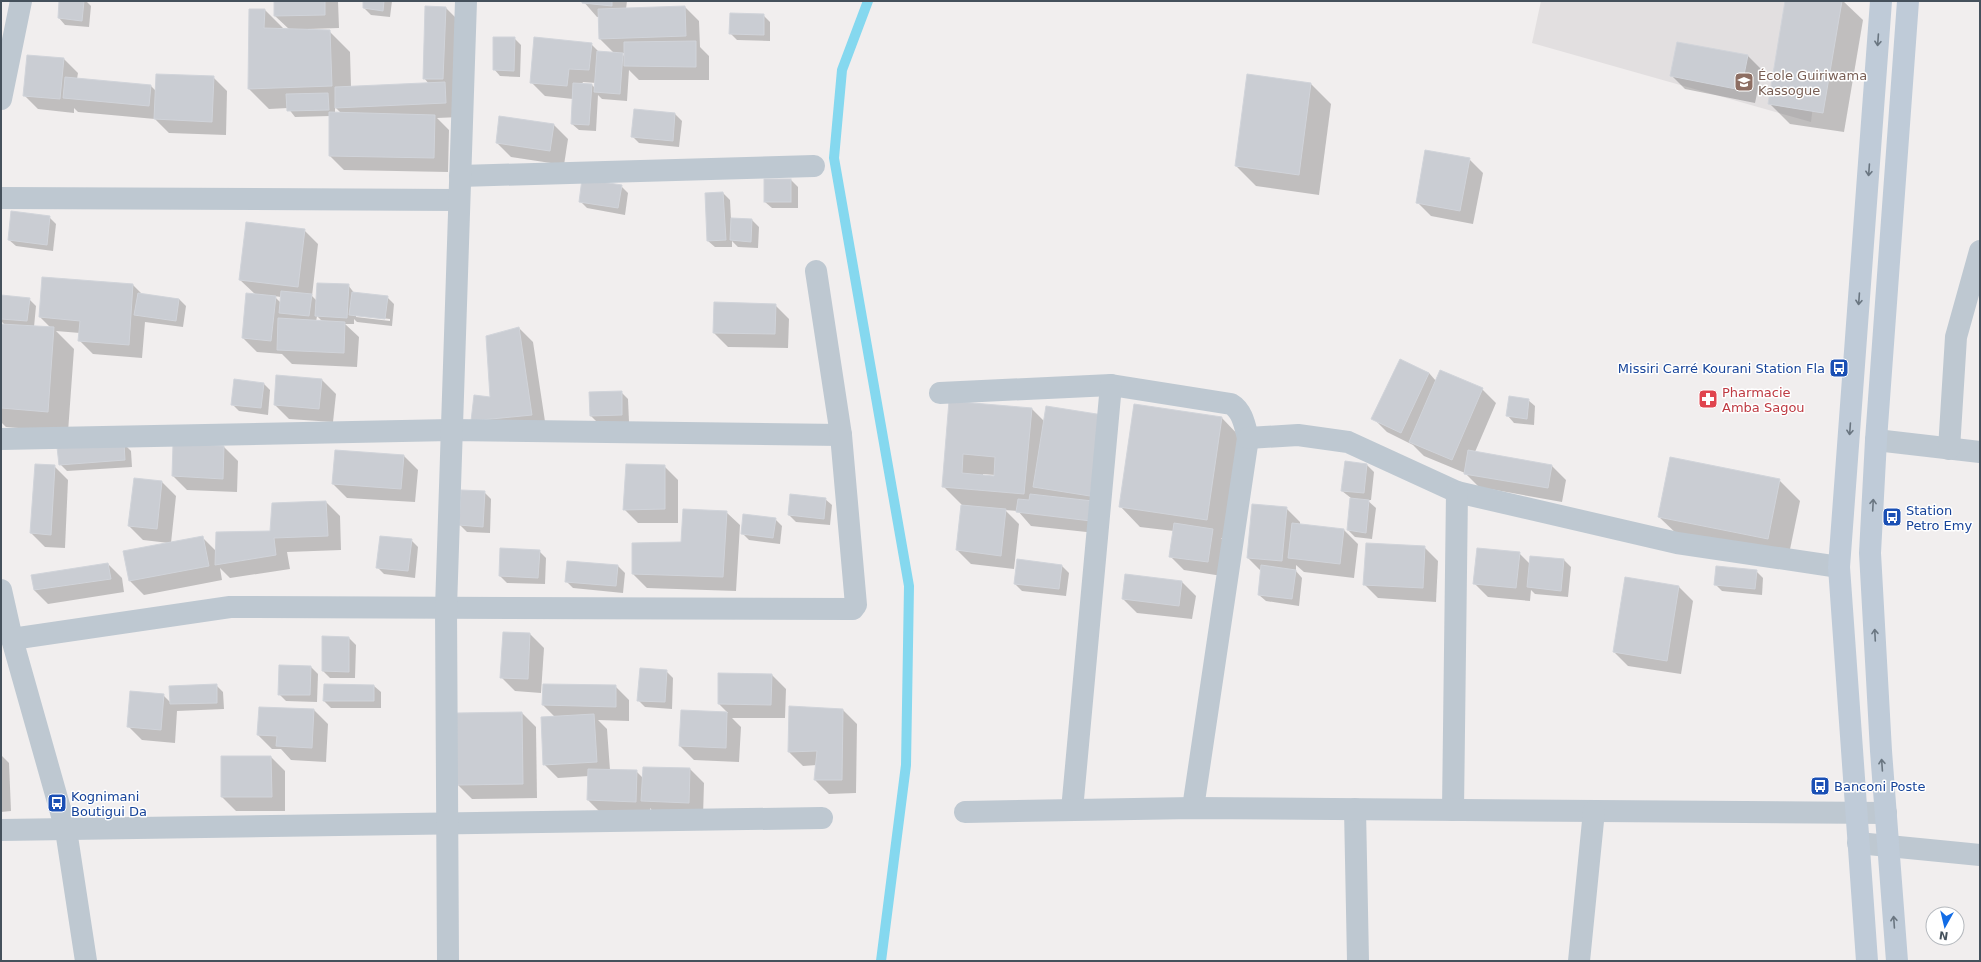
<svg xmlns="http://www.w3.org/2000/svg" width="1981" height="962" font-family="'DejaVu Sans',sans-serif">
	<rect width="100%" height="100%" fill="#f1eeee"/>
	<!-- education -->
	<polygon fill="#e2dfe0" points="1541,1 1826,1 1811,122 1532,43"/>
	<!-- shadow -->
	<g fill="#0003" fill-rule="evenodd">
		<polygon points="60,1 86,1 91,6 89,27 65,25 59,18"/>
		<path d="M274,1H338L339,28L308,29V31H329L350,52L351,87L429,84L424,78L446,8L460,22V117L437,118L449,130L448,172L344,170L330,156V116L295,117L288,108L269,109L249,89L250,10H265L285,30H290L275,16ZM335,107L342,114H335Z"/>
		<polygon points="364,1 392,1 390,17 371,15 364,8"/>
		<path d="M583,1H627L626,9L685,7L699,21L700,47L709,56V80H639L629,70L627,101L602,99L598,95L596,131L579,130L572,124L573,99L545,96L531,82L591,44L599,52L615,54L600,39V17H597ZM621,53H625V57ZM583,82L596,83L595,88L592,85L582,84Z"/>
		<polygon points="1786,1 1843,1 1863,20 1844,132 1790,124 1769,103"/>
		<polygon points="763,15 770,22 770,41 737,40 730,33"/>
		<polygon points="514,38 521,45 520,77 500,76 494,69"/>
		<polygon points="1678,43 1748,56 1762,70 1755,103 1685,89 1671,75"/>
		<polygon points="64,59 78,73 77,79 151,86 156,91 213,77 227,91 226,135 169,133 155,119 78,112 74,108 74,113 38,109 24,95"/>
		<polygon points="1311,84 1331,104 1319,195 1256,186 1236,166"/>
		<polygon points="635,110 675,114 682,121 679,147 639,143 632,136"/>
		<polygon points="500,117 554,125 568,139 564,165 511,157 497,143"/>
		<polygon points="1469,159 1483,173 1473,224 1431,216 1417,202"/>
		<polygon points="791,180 798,187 798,208 772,208 765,202"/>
		<polygon points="621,186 628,193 625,215 587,208 580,201"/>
		<polygon points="723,193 730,200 731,219 752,220 759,227 758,248 738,247 732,241 732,247 715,247 708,241"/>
		<polygon points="49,217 56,224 53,251 16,246 9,240"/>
		<path d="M304,230L318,244L312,296L317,301L348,285L355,294L387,297L394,304L392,326L357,322L354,319V324H345L359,337L357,367L292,364L282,354L257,352L243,338L256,295L240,280ZM274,296L281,297V303ZM356,315L390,319V321L356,317ZM317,316L323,322H316Z"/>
		<polygon points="43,278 133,285 142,294 179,299 186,306 183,327 145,322 142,358 93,354 79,340 80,333 56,331 74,349 68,432 6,427 1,422 1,325 5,325 1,321 1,296 29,299 36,306 34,327 51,328 40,317"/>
		<polygon points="775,305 789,319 788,348 728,347 714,333"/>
		<polygon points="519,328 533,342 546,428 472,421 491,398"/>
		<polygon points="1400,360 1429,373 1436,381 1482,389 1496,403 1475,452 1552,466 1566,480 1562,502 1479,487 1465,473 1424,456 1413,445 1387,432 1373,418"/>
		<polygon points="322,380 336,394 333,422 289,419 275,405"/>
		<polygon points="264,384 270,390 268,415 239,411 232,404"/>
		<polygon points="621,392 628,399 629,422 598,423 591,416"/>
		<polygon points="1528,400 1535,406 1534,425 1514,423 1508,416"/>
		<path d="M950,402L1032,409L1045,422L1102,416L1105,534L1031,526L1018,511L1005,510L1019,524L1014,569L971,564L957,550L962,505L943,486ZM983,474L995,475L994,477L983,476Z"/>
		<polygon points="1134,405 1222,418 1242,439 1227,539 1221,538 1226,543 1222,576 1184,570 1170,556 1174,531 1140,527 1120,506"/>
		<polygon points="124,444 131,451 132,467 67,471 60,464"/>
		<polygon points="174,445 224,447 238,461 237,492 187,490 173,476"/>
		<polygon points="404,456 418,470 415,502 347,498 333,484"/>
		<polygon points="1367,465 1374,472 1371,500 1367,500 1376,508 1372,539 1355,537 1348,530 1351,498 1342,491"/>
		<polygon points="54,466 68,480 65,548 45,547 31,533"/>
		<polygon points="664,466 678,480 678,523 638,523 624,509"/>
		<polygon points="1779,480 1800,501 1788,559 1680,537 1659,517"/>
		<polygon points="162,482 176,496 171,543 202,537 216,551 271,532 326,502 340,516 341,550 287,552 290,569 230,578 220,568 222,580 144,595 130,581 169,543 143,540 129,526"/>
		<polygon points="484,492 491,499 490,533 467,532 460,525"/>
		<polygon points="825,499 832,505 830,525 796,522 789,515"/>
		<polygon points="1286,508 1300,522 1300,525 1344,530 1358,544 1354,578 1304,572 1296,565 1296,571 1302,578 1299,606 1266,601 1259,595 1261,571 1248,558"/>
		<polygon points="726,512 740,525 736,591 647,588 633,574 682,543"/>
		<polygon points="775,519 782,526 780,544 749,540 742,533"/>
		<polygon points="411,540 418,547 415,578 384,574 377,567"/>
		<polygon points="1424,547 1438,561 1436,602 1378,598 1364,584"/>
		<polygon points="539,551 546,558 545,584 507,583 500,576"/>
		<polygon points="1519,553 1530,564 1564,560 1571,567 1568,597 1535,594 1531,590 1530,601 1488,597 1474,583"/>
		<polygon points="108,564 122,578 124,592 48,604 34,590"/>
		<polygon points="618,566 625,573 623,593 573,588 566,581"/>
		<polygon points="1062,566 1069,573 1066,596 1022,591 1015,584"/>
		<polygon points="1756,571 1763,578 1762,595 1722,591 1715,584"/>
		<polygon points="1182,582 1196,596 1192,619 1137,613 1123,599"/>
		<polygon points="1679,587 1693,601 1681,674 1628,666 1614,652"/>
		<polygon points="530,634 544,648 541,693 515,691 501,677"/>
		<polygon points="349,638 356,645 355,678 330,678 323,671"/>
		<polygon points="311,667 318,674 317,702 286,701 279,694"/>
		<polygon points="666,671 673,678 672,709 645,707 638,700"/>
		<polygon points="772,675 786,689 785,718 732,718 741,727 739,762 694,760 680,746 682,711 728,713 719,704"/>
		<polygon points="216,685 223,692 224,709 177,711 175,743 142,740 128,726 163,695 171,703"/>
		<polygon points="325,685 374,686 381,692 381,708 331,708 324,701"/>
		<polygon points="615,686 629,700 629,721 598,720 607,729 610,770 636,771 643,778 690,769 704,783 703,817 656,815 650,808 650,816 602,814 588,800 589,776 558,778 544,764 555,717 543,705"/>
		<polygon points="790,707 843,710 857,724 856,793 829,794 815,780 817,765 803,766 789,752"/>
		<polygon points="314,710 328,724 326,762 291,760 281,749 272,749 258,735"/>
		<polygon points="522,713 536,727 537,798 472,799 458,785"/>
		<polygon points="1,755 9,763 11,811 1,812"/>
		<polygon points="222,757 271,757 285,771 285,811 236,811 222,797"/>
	</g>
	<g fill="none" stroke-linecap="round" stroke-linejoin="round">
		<!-- stream -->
		<polyline stroke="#85d8ef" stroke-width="10" points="868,1 842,70 834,158 909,586 906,765 881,961"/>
	</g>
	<!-- building -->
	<g fill="#cacdd3" stroke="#d1d4da" fill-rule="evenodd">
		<polygon points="59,1 84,1 82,21 58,18"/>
		<polygon points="274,1 325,1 325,15 274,16"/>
		<polygon points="363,1 384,1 383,11 363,8"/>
		<polygon points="582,1 612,1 612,6 582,3"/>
		<polygon points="1785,1 1842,1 1823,113 1768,104"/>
		<polygon points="425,6 446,7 443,79 423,79"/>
		<polygon points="685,6 686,36 599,39 598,9"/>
		<polygon points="249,9 265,9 264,28 330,30 332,86 248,89"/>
		<polygon points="730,13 764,14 764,35 729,34"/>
		<polygon points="493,37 515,37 514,71 493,70"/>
		<polygon points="534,37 592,43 589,70 569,69 567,86 530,83"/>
		<polygon points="696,41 696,67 624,66 624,42"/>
		<polygon points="1677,42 1748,55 1741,90 1670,76"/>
		<polygon points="597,51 623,53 620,94 594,92"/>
		<polygon points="27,55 64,58 60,99 23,96"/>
		<polygon points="156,74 214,76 212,122 154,119"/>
		<polygon points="1247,74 1311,83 1299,175 1235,166"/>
		<polygon points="65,77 151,85 149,106 63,98"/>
		<polygon points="445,82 446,103 335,108 335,87"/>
		<polygon points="573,83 592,84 589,125 571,124"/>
		<polygon points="328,93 329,110 287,111 286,94"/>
		<polygon points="634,109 675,113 673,141 631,137"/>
		<polygon points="329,112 435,115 434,158 329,156"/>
		<polygon points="499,116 554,124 550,151 496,143"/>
		<polygon points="1425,150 1470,158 1460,211 1416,203"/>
		<polygon points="582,179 622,185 618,208 579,202"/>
		<rect x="764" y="179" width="27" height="23"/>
		<polygon points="723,192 726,240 707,241 705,193"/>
		<polygon points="11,211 50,216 47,245 8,240"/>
		<polygon points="731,218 752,219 751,242 730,240"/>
		<polygon points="246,222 305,229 298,287 239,280"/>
		<polygon points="42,277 133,284 129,345 78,341 80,321 39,317"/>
		<polygon points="317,283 349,284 347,318 315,316"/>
		<polygon points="281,291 312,294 309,316 279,313"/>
		<polygon points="352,292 388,296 385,319 349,315"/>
		<polygon points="138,293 179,299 176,321 134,315"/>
		<polygon points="246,293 276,296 271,341 242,338"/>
		<polygon points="1,295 30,298 27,321 1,319"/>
		<polygon points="714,302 776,304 775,334 713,333"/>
		<polygon points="278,318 345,322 344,353 277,350"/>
		<polygon points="1,324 54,327 48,412 1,408"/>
		<polygon points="519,327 532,415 471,421 474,395 490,397 486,336"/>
		<polygon points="1400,359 1429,373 1401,433 1371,419"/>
		<polygon points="1440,370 1483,388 1452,460 1409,442"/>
		<polygon points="276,375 322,379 319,409 274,405"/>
		<polygon points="234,379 264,383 261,408 231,405"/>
		<polygon points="622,391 622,415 590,416 589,392"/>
		<polygon points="1509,396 1529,399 1527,419 1506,416"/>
		<path d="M949,401L1032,408L1024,494L942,487ZM963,454L995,457L994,476L962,473Z"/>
		<polygon points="1134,404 1222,417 1207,520 1119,507"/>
		<polygon points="1046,406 1103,415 1090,496 1033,487"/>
		<polygon points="124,443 125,460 59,465 57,447"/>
		<polygon points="173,444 224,446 223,479 172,476"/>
		<polygon points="335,450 404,455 401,489 332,484"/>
		<polygon points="1468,450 1552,465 1548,488 1464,474"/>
		<polygon points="1670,457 1780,479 1768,539 1658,517"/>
		<polygon points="1345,461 1367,464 1364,493 1341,491"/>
		<polygon points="35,464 55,465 51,535 30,533"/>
		<polygon points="626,464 665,465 665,509 623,510"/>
		<polygon points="134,478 162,481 157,529 128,526"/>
		<polygon points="461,490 485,491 483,527 459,525"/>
		<polygon points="790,494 826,498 824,519 788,515"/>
		<polygon points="1030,494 1093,501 1091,521 1016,512 1018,499 1029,500"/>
		<polygon points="1350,498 1369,500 1366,533 1347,530"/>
		<polygon points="326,501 328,536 274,538 276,555 215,565 216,532 270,531 272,503"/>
		<polygon points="1252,504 1287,507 1282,561 1247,558"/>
		<polygon points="961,505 1006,509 1001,556 956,550"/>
		<polygon points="683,509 727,511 723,577 632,574 632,543 681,542"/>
		<polygon points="743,514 776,518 773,538 741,534"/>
		<polygon points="1174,523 1213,529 1208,562 1169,557"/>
		<polygon points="1292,523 1344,529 1340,564 1288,558"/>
		<polygon points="203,536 209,566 129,581 123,551"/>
		<polygon points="380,536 412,539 408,571 376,568"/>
		<polygon points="1366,543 1425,546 1423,588 1363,585"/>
		<polygon points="500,548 540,550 538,578 499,576"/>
		<polygon points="1477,548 1520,552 1516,588 1473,584"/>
		<polygon points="1530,556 1564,559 1561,591 1527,587"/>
		<polygon points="1017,559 1062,565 1059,589 1014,584"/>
		<polygon points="567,561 618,565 616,586 565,582"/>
		<polygon points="108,563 111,579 34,590 31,575"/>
		<polygon points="1261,565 1296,570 1292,599 1258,595"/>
		<polygon points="1716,566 1757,570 1755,589 1714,585"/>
		<polygon points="1125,574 1182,581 1179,606 1122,599"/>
		<polygon points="1625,577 1679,586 1667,661 1613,652"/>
		<polygon points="503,632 530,633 528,679 500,678"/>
		<polygon points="322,636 349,637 349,672 322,671"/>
		<polygon points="279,665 311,666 310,695 278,695"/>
		<polygon points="640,668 667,670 665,702 637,701"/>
		<polygon points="718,673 772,674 771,705 718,704"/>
		<polygon points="217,684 217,703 170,704 169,686"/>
		<polygon points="324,684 374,685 374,701 323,701"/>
		<polygon points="543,684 616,685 616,707 542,705"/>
		<polygon points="130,691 164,694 161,730 127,727"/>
		<polygon points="789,706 843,709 842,780 814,780 817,751 788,752"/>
		<polygon points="259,707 314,709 312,748 276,746 277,736 257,735"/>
		<polygon points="681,710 727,712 726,748 679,746"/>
		<polygon points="522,712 523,784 457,785 456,713"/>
		<polygon points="594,714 597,762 543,765 541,717"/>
		<polygon points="221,756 271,756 272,797 221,797"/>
		<polygon points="643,767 690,768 689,803 641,801"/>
		<polygon points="588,769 637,770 636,802 587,800"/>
	</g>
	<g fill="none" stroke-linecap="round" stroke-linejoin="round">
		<!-- street -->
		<g stroke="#bec8d1" stroke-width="22">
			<polyline points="1,99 21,1"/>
			<polyline points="460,176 814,166"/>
			<polyline points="1,198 459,200"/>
			<path d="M940,393L1111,385L1231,404C1243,411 1245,427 1248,438L1193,808"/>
			<polyline points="1248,438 1298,435 1348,442 1457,492 1677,543 1839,567"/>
			<polyline points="1,439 451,430 841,435"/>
			<polyline points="1876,440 1980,452"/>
			<polyline points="1949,449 1956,337 1980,251"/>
			<polyline points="1,590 12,639 66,830 86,961"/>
			<polyline points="12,639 230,607 853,609 856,605 841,435 816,271"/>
			<polyline points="1355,809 1358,961"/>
			<polyline points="1072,810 1111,385"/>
			<polyline points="1453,810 1457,492"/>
			<polyline points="965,812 1193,808 1886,813"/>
			<polyline points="1,830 822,818"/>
			<polyline points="1858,843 1980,855"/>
			<polyline points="448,961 446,608 466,1"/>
			<polyline points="1579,961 1594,811"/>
		</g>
		<!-- secondary -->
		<g stroke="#bfcbd8" stroke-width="22">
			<polyline points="1867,961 1839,567 1881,1"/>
			<polyline points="1897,961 1881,751 1870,553 1876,440 1908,1"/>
		</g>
	</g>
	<!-- one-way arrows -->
	<defs><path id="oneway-shaft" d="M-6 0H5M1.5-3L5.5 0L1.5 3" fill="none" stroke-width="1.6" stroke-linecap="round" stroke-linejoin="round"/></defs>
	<g stroke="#6a7681">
		<use href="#oneway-shaft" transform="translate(1878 40) rotate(94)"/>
		<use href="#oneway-shaft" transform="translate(1869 170) rotate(94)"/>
		<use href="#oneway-shaft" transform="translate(1859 299) rotate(94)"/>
		<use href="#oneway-shaft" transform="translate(1850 429) rotate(94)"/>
		<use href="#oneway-shaft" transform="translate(1873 505) rotate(-87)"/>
		<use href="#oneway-shaft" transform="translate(1875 635) rotate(-93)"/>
		<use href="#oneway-shaft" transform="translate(1882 765) rotate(-94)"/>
		<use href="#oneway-shaft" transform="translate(1894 922) rotate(-94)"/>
	</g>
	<!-- icons -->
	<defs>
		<symbol id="school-square" viewBox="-11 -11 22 22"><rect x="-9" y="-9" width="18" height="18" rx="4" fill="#8d6e63" stroke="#fff"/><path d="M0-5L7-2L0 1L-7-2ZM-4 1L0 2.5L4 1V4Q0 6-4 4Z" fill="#fff"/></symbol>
		<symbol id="bus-square" viewBox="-11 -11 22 22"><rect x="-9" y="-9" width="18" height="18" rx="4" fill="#1a4fb4" stroke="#fff"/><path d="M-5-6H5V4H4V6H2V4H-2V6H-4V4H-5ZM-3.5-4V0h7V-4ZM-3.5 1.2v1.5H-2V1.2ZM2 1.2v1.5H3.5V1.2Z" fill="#fff"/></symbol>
		<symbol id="pharmacy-square" viewBox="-11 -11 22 22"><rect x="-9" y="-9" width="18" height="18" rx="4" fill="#e0444e" stroke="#fff"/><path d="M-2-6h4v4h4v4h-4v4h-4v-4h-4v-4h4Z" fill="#fff"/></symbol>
	</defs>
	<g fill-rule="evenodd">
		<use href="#school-square" x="1733" y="71" width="22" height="22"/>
		<use href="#bus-square" x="1828" y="357" width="22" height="22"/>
		<use href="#pharmacy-square" x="1697" y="388" width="22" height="22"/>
		<use href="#bus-square" x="1881" y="506" width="22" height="22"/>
		<use href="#bus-square" x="1809" y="775" width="22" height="22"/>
		<use href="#bus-square" x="46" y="792" width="22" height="22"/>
	</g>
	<g text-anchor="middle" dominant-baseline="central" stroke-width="3" stroke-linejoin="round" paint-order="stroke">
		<!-- education labels -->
		<g font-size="13" fill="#785e54" stroke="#fff" text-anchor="start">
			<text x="1758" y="75">École Guiriwama<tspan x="1758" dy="15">Kassogue</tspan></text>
		</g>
		<!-- transit labels -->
		<g font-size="13" fill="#164399" stroke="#fff" text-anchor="start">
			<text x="1825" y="368" text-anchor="end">Missiri Carré Kourani Station Fla</text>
			<text x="1906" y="510">Station<tspan x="1906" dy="15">Petro Emy</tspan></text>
			<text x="1834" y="786">Banconi Poste</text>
			<text x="71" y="796">Kognimani<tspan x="71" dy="15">Boutigui Da</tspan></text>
		</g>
		<!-- health labels -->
		<g font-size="13" fill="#be3a42" stroke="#fff" text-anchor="start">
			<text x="1722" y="392">Pharmacie<tspan x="1722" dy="15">Amba Sagou</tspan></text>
		</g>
	</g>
	<!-- border -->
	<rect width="1981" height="962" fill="none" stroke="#45515c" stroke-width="4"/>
	<!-- north arrow -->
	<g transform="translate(1945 926) rotate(188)"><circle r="19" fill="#ffffff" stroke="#b5b9be"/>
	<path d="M0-3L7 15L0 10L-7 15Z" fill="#126ce6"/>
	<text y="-6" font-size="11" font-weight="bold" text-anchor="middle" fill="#45515c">N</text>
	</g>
</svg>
